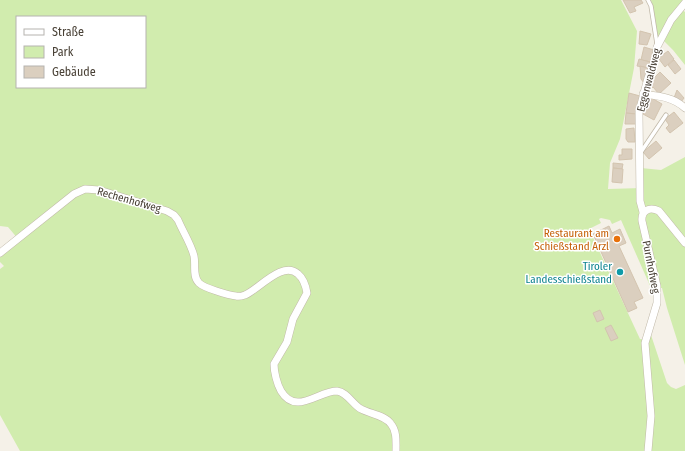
<svg xmlns="http://www.w3.org/2000/svg" width="685" height="451" font-family="'Fira Sans Condensed',sans-serif">
	<rect width="100%" height="100%" fill="#f5f1e8"/>
	<!-- green -->
	<g fill="#d1ecae" fill-rule="evenodd">
		<path d="M0,0H621L637,31L634,68L620,139L610,163L608,189L642,188L641,168L661,170L685,157V365L667,308L662,288H651L621,220L612,224L610,220L601,218L599,219L601,223L589,229L640,339L648,340L651,335L667,383L671,387L676,389L685,385V451H20L0,415V269L4,266L0,262V256L19,240L8,227L0,226ZM17,17H145V87H17Z"/>
		<path d="M651,0H685L658,39C656,26 655,13 651,0Z"/>
		<polygon points="681,9 685,12 685,65 673,50 663,40"/>
	</g>
	<!-- building -->
	<g fill="#dbcfbf" stroke="#d3c4af">
		<polygon points="623,0 641,0 643,3 634,7 636,11 630,13"/>
		<polygon points="640,31 651,34 647,45 639,44"/>
		<polygon points="644,47 654,50 651,62 641,60"/>
		<polygon points="668,51 674,59 665,67 659,59 660,58 660,54 662,53 664,54"/>
		<polygon points="639,59 650,62 649,68 637,66"/>
		<polygon points="674,60 681,69 675,74 668,65"/>
		<polygon points="640,66 648,68 644,83 641,79"/>
		<polygon points="660,72 671,83 659,94 653,87 650,89 648,86 650,85 649,83"/>
		<polygon points="677,90 684,98 681,102 674,98"/>
		<polygon points="629,93 640,96 636,114 626,113"/>
		<polygon points="650,97 662,104 654,120 643,114 645,109 644,108"/>
		<polygon points="674,112 683,123 670,133 666,128 669,125 665,119"/>
		<polygon points="626,113 636,114 636,124 625,124"/>
		<polygon points="634,128 635,142 628,142 626,139 626,129"/>
		<polygon points="656,141 662,148 649,159 643,152"/>
		<polygon points="622,149 632,149 632,159 619,160 619,155 622,155"/>
		<polygon points="613,163 623,164 622,169 613,168"/>
		<polygon points="613,168 623,169 622,183 612,182"/>
		<polygon points="609,226 612,233 620,229 626,243 619,246 643,298 634,302 637,308 628,312 593,234"/>
		<polygon points="600,310 604,319 597,322 593,313"/>
		<polygon points="611,325 618,338 611,341 605,328"/>
	</g>
	<g fill="none" stroke-linecap="round" stroke-linejoin="round">
		<defs>
			<g id="lane">
				<polyline points="648,0 651,6 657,44"/>
				<polyline points="641,152 666,115"/>
			</g>
			<g id="street">
				<path d="M643,94C659,96 673,97 685,108"/>
				<polyline points="643,212 640,201 639,112 648,78 656,57 657,47 671,20 685,3"/>
				<path d="M0,253L74,194L85,189L99,190L167,211L174,215L178,220C183,232 191,244 194,256C196,265 192,276 199,283C204,288 228,295 236,296C239,297 242,296 245,295C259,289 283,260 298,274C304,279 306,287 307,293L293,319L287,342L274,364C274,372 277,384 281,391C296,416 318,391 337,391C347,392 353,405 361,409C370,414 385,415 391,424C397,431 396,442 396,451"/>
				<path d="M648,451L651,416L645,343L657,303V286L642,221C641,211 649,206 659,211L685,243"/>
			</g>
		</defs>
		<!-- lane casing -->
		<use href="#lane" stroke="#c1b9a9" stroke-width="5"/>
		<!-- street casing -->
		<use href="#street" stroke="#c1b9a9" stroke-width="8"/>
		<!-- lane -->
		<use href="#lane" stroke="#fff" stroke-width="3.5"/>
		<!-- street -->
		<use href="#street" stroke="#fff" stroke-width="7"/>
	</g>
	<!-- markers -->
	<circle fill="#e8710a" stroke="#fff" stroke-width="1.5" cx="617" cy="239" r="4"/>
	<circle fill="#0f9aa8" stroke="#fff" stroke-width="1.5" cx="620" cy="272" r="4"/>
	<g text-anchor="middle" dominant-baseline="central" stroke-width="3" stroke-linejoin="round" paint-order="stroke">
		<!-- street labels -->
		<g font-size="11" fill="#494136" stroke="#fff">
			<text transform="translate(649 80) rotate(-75)">Eggenwaldweg</text>
			<text transform="translate(129 200) rotate(16)">Rechenhofweg</text>
			<text transform="translate(651 267) rotate(79)">Purnhofweg</text>
		</g>
		<!-- food labels -->
		<g font-size="11" fill="#c56008" stroke="#fff" text-anchor="end">
			<text x="609" y="233">Restaurant am<tspan x="609" dy="13">Schießstand Arzl</tspan></text>
		</g>
		<!-- culture labels -->
		<g font-size="11" fill="#0d838f" stroke="#fff" text-anchor="end">
			<text x="612" y="266">Tiroler<tspan x="612" dy="13">Landesschießstand</tspan></text>
		</g>
	</g>
	<!-- legend -->
	<rect x="16" y="16" width="130" height="72" fill="#ffffff" stroke="#b6b3af"/>
	<rect x="24" y="29" width="20" height="6" fill="#ffffff" stroke="#b6b3af"/>
	<text x="52" y="36" font-size="12" fill="#494136">Straße</text>
	<rect x="24" y="46" width="20" height="12" fill="#d1ecae" stroke="#b6b3af"/>
	<text x="52" y="56" font-size="12" fill="#494136">Park</text>
	<rect x="24" y="66" width="20" height="12" fill="#dbcfbf" stroke="#b6b3af"/>
	<text x="52" y="76" font-size="12" fill="#494136">Gebäude</text>
</svg>
